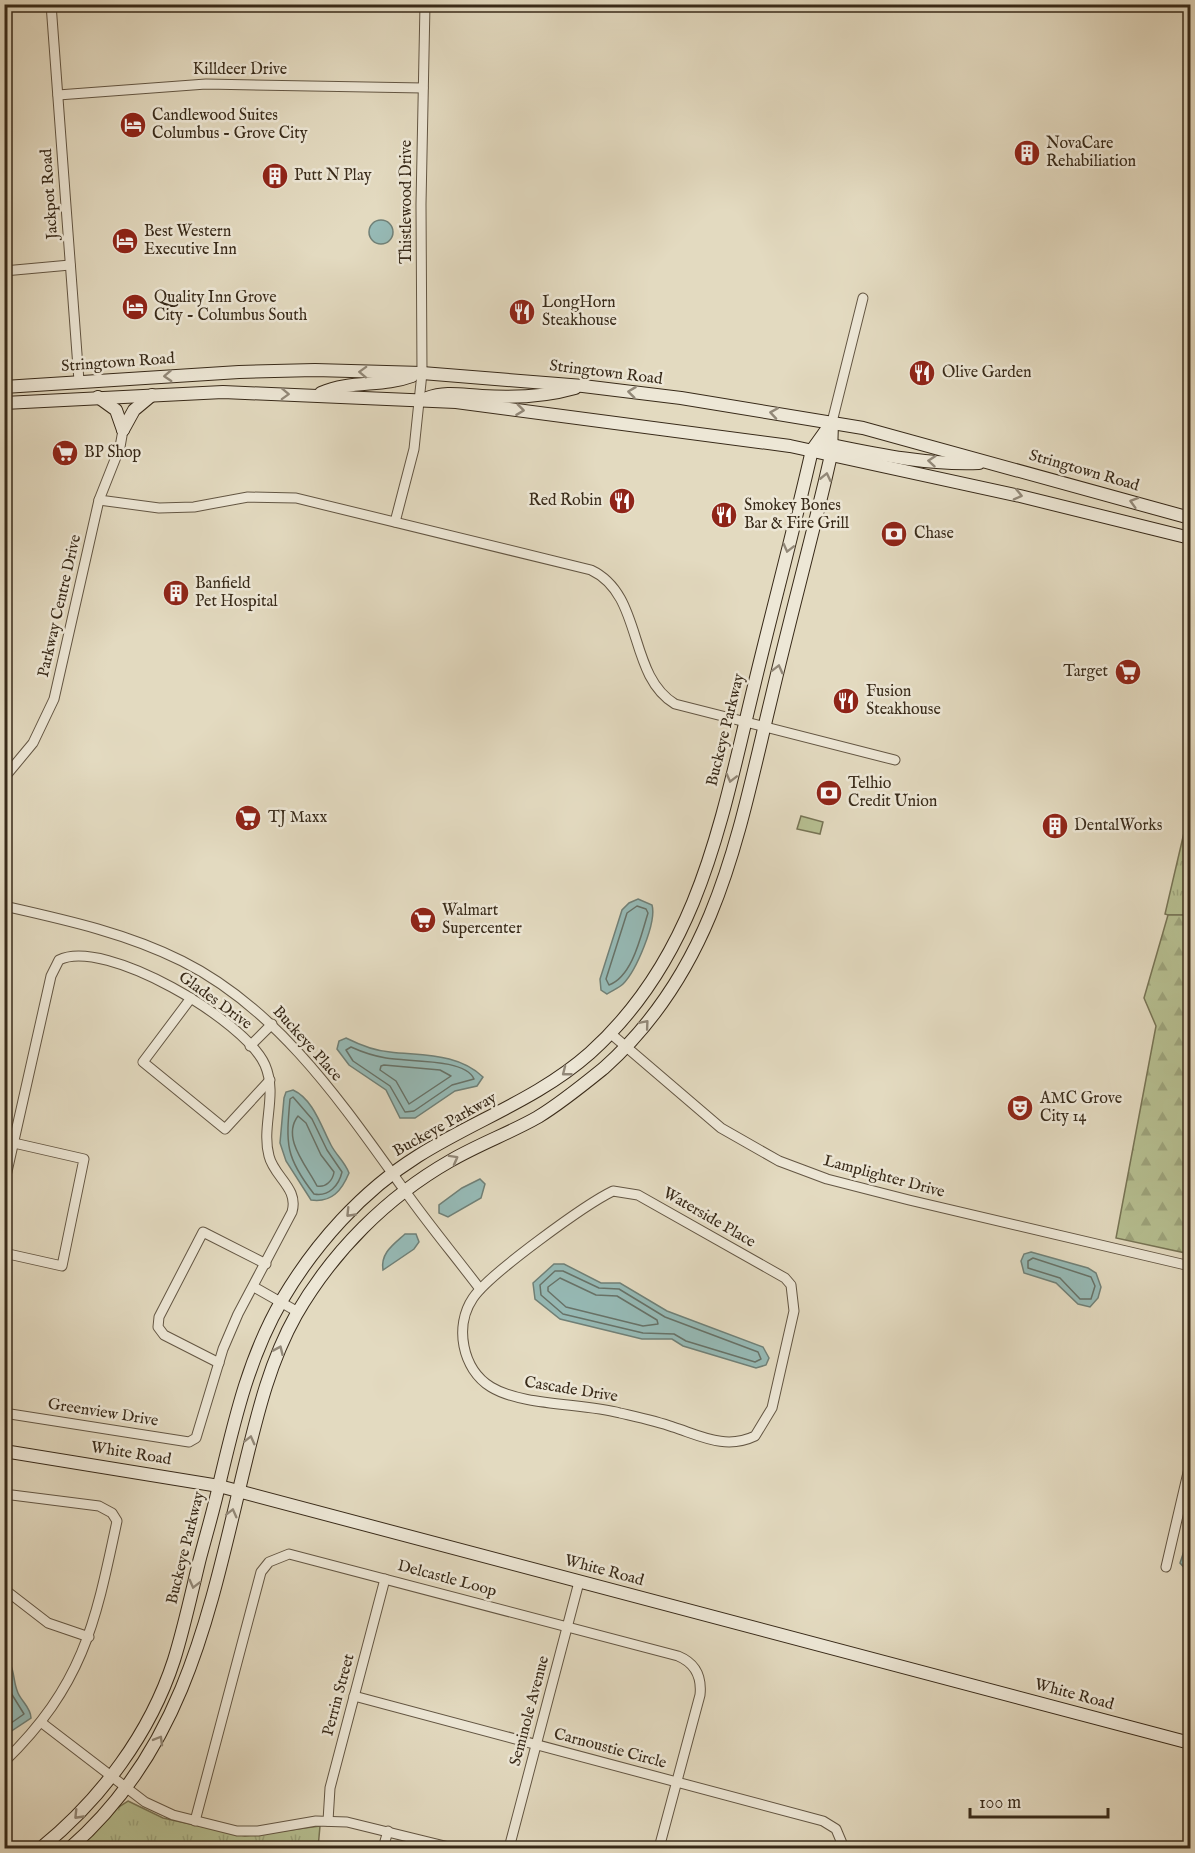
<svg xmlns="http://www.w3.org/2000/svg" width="1195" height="1853" font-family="'IM FELL English',serif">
	<defs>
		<pattern id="grass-tufts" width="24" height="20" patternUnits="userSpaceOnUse" patternTransform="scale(1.5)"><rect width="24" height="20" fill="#b6bf91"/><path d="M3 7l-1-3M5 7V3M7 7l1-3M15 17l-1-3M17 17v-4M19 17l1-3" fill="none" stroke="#9da47c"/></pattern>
		<pattern id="forest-firs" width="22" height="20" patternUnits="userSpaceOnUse" patternTransform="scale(1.5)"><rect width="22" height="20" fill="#b6bf91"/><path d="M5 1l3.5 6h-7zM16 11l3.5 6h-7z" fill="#9da47c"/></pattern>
	</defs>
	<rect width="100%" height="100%" fill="#e3dac0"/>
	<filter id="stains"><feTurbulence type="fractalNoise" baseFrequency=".00333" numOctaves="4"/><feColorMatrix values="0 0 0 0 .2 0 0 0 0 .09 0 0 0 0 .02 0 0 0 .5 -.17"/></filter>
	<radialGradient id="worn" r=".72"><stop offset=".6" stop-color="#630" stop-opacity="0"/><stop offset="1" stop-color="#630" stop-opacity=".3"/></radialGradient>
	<!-- grass -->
	<g fill="url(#grass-tufts)" stroke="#777455" stroke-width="1.5">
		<polygon points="1190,807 1190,915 1168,915 1165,914"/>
		<polygon points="128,1801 163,1818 245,1836 320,1826 318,1848 78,1848 117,1808"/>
	</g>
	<!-- forest -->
	<polygon fill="url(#forest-firs)" stroke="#777455" stroke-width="1.5" points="1168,915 1190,915 1190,1254 1116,1238 1156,1026 1144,998"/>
	<!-- park -->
	<polygon fill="#b6bf91" stroke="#777455" stroke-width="1.5" points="801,816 823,822 820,834 797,829"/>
	<!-- water -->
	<g fill="#96bab6" stroke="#708077" stroke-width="1.5">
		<circle cx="381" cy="232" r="12"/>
		<path d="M638,899L652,905C657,922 636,971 623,984C619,988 611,991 607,994L601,990L600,979L622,910L629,903Z"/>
		<path d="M346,1038C360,1045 375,1051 390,1052C423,1056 458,1053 483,1077L477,1086L455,1091L415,1118H400L386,1090L349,1065L337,1049L339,1041Z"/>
		<path d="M293,1090C313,1099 321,1126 331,1145C336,1155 345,1162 349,1173C342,1190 332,1203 311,1200L286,1161L280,1143L284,1098L286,1092Z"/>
		<polygon points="480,1179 485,1184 481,1198 448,1217 439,1213 439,1205 462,1188"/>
		<path d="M405,1234H416L419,1242L414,1249L383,1270C380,1253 394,1244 405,1234Z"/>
		<polygon points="1031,1252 1088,1268 1096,1273 1101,1287 1098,1298 1090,1307 1078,1304 1056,1283 1024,1273 1021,1261 1024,1254"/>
		<polygon points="554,1264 564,1264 601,1283 620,1283 667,1311 763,1347 769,1358 766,1365 756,1368 683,1346 672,1339 642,1339 560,1319 535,1299 533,1283"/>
		<polygon points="1190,1533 1190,1574 1180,1563"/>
		<path d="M4,1657C16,1666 12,1680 18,1693C22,1702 31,1708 31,1718L7,1734L4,1733Z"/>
	</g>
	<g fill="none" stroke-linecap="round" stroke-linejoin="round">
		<!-- shore -->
		<g stroke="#677268" stroke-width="1.5">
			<path d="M637,906L646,909L648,913C641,935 633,976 609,985L606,979L627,913Z"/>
			<path d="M351,1047C362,1052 374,1056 386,1058C407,1062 465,1058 474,1079L452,1085L414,1111L405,1112L390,1086L353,1061L346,1050Z"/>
			<polygon points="384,1065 440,1070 451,1076 409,1104 396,1081 380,1070 381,1066"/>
			<path d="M293,1097L312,1119L327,1150L342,1172C339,1185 329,1197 314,1194C285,1157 286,1144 290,1099Z"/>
			<path d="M298,1116L306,1123L321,1155L334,1172C333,1180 326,1188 317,1186C307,1166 281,1138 298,1116Z"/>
			<polygon points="1033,1258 1091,1277 1095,1286 1091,1299 1080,1299 1060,1278 1028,1268 1028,1261"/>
			<polygon points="555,1271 563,1271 599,1288 619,1289 665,1317 758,1352 761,1359 755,1362 686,1341 674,1334 643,1333 563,1314 541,1295 540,1285"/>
			<polygon points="560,1278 596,1295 617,1296 657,1320 658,1324 643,1326 566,1307 548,1291 548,1287"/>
			<polyline points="4,1665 11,1693 24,1714 4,1728"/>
		</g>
		<defs>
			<g id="street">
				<polyline points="51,4 79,381"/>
				<polyline points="58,95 206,84 423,88"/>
				<polyline points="4,271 70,265"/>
				<polyline points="832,422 863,298"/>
				<path d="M99,500L159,508L194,507L248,497L296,498L591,570C644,595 627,675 675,704L895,760"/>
				<polyline points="395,522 414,449 422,373 421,204 425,4"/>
				<polyline points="4,778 33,743 54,699 99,500 120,447 123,430"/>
				<path d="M4,906C66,920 126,933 182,961C280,1010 343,1105 405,1191C429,1225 455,1256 480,1289"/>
				<polyline points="191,998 143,1062 225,1129 270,1080"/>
				<polyline points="610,1033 721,1128 779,1161 827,1179 909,1200 1190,1266"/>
				<polyline points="250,1046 272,1024"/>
				<path d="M4,1185L51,976L59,960C105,937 246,1021 265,1065C278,1095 261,1126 269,1156C274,1177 299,1188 292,1212L238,1314L223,1349L196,1438L189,1442L4,1413"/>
				<path d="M613,1191L638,1195L785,1278L791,1285L794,1311L772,1408L755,1436C726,1450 701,1436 673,1427C656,1421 637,1417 620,1413C583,1403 522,1406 491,1387C462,1369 454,1326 473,1298C489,1274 586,1204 613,1191Z"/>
				<polyline points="4,1253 62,1266 84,1159 14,1143"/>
				<polyline points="254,1287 298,1312"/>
				<polyline points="219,1363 164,1335 158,1327 159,1317 203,1232 266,1264"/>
				<path d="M4,1494L99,1506L112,1513L117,1521C95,1625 83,1685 4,1762"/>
				<polyline points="1166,1567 1190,1464"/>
				<polyline points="4,1589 48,1623 89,1637"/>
				<polyline points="354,1696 823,1821 836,1829 844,1848"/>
				<polyline points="42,1723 145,1802 173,1815 237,1831 258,1831 316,1821 347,1822 453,1848"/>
				<path d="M195,1821L261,1572L269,1562L289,1554L678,1656C695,1663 702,1676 700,1695L659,1848"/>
				<polyline points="328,1821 330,1788 385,1579"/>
				<polyline points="383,1848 388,1831"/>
				<polyline points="509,1848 579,1582"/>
			</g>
			<g id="secondary">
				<polyline points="4,387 239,372 315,370 422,373 583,386 681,398 863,428 1190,518"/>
				<path d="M321,393C351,380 382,387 412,376"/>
				<polyline points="98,397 116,410 123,430"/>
				<path d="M427,398C446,391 462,395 482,396C512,398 547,396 575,388"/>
				<polyline points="4,403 223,392 456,402 790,446 1020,496 1190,538"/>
				<polyline points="123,430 134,410 152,395"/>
				<path d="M824,446L832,445C880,455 929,465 979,463"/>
				<polyline points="4,1451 219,1486 1190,1743"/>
				<path d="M41,1848C101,1799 150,1734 174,1660C184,1628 191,1595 199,1562C206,1535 214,1509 220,1481C235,1418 249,1357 282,1300C315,1244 362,1191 418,1156C475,1120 538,1099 590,1053C699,955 721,821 754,686C773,607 794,529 812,450L832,422"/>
				<path d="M70,1848C185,1748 210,1610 244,1469C257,1416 269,1363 296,1315C333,1251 387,1197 450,1161C479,1144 510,1133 538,1117C561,1103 583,1085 604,1068C717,967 738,835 772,695C789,623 808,552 825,481L831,455L832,422"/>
			</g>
		</defs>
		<!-- street casing -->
		<use href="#street" stroke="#635643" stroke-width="11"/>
		<!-- secondary casing -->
		<use href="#secondary" stroke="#382a19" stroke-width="14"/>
		<!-- street -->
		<use href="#street" stroke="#ede7d6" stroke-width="9"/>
		<!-- secondary -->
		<use href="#secondary" stroke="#ede7d6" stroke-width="12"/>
	</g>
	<!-- one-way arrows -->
	<defs><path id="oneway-chevron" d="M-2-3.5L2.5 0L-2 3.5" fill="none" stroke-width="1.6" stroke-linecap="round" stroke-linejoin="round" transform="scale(1.5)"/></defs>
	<g stroke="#928878">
		<use href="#oneway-chevron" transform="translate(363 372) rotate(-178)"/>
		<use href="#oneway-chevron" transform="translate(168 376) rotate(177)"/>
		<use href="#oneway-chevron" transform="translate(632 392) rotate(-173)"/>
		<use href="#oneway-chevron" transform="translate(285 394) rotate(2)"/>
		<use href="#oneway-chevron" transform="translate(520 410) rotate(7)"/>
		<use href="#oneway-chevron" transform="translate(774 413) rotate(-171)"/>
		<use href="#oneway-chevron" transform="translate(932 461) rotate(-175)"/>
		<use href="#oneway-chevron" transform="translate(826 477) rotate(-77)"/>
		<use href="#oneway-chevron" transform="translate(1018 495) rotate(13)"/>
		<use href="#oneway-chevron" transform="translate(1134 502) rotate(-164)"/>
		<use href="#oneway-chevron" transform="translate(788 548) rotate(104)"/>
		<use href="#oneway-chevron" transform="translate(778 669) rotate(-76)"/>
		<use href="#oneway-chevron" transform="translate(731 778) rotate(104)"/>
		<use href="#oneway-chevron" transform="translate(645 1024) rotate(-50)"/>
		<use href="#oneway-chevron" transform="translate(566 1072) rotate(142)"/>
		<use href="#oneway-chevron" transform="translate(454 1159) rotate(-29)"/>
		<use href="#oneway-chevron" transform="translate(350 1213) rotate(134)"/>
		<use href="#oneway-chevron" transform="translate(279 1350) rotate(-66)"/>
		<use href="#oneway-chevron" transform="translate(250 1440) rotate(-76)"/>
		<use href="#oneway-chevron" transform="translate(232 1513) rotate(-76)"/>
		<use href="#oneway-chevron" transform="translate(194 1584) rotate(104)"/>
		<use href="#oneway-chevron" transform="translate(159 1740) rotate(-60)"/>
		<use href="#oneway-chevron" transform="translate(78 1815) rotate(134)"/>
	</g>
	<!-- icons -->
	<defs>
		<symbol id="hotel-disc" viewBox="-11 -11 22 22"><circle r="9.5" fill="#8f2418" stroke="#ede7d6"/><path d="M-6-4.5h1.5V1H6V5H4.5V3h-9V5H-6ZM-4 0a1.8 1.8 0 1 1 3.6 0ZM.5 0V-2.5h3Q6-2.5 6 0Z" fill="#fff"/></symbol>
		<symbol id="building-disc" viewBox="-11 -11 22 22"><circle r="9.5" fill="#8f2418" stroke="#ede7d6"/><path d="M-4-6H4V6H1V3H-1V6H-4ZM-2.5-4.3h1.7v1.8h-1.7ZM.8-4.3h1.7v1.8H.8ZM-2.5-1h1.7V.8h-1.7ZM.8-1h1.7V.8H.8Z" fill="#fff"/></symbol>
		<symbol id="restaurant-disc" viewBox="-11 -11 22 22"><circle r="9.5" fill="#8f2418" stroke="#ede7d6"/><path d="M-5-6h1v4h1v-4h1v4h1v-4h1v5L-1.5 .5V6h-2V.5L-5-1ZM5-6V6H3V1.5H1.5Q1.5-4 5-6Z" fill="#fff"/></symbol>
		<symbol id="supermarket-disc" viewBox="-11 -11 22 22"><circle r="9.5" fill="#8f2418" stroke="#ede7d6"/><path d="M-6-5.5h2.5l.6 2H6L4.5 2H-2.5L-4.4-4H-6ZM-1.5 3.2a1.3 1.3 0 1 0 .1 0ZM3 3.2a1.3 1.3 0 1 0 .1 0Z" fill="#fff"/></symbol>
		<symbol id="bank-disc" viewBox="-11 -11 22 22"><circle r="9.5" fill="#8f2418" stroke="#ede7d6"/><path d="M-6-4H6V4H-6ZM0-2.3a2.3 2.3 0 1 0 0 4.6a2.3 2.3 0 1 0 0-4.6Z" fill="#fff"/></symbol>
		<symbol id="theatre-disc" viewBox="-11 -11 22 22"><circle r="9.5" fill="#8f2418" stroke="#ede7d6"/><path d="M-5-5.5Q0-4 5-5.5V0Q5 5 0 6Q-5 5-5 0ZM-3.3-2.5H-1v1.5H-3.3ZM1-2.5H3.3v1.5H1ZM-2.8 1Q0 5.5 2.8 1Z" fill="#fff"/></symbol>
	</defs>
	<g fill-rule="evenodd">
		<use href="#hotel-disc" x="118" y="110" width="30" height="30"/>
		<use href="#building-disc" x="1012" y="138" width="30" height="30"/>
		<use href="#building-disc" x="260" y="161" width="30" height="30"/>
		<use href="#hotel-disc" x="110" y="226" width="30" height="30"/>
		<use href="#hotel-disc" x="120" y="292" width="30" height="30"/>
		<use href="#restaurant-disc" x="507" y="297" width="30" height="30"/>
		<use href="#restaurant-disc" x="907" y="358" width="30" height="30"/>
		<use href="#supermarket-disc" x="50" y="438" width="30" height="30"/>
		<use href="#restaurant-disc" x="607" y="486" width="30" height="30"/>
		<use href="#restaurant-disc" x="709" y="500" width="30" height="30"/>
		<use href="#bank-disc" x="879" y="519" width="30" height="30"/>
		<use href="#building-disc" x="161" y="578" width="30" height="30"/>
		<use href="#supermarket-disc" x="1113" y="657" width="30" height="30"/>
		<use href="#restaurant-disc" x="831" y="686" width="30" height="30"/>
		<use href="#bank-disc" x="814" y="778" width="30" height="30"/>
		<use href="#supermarket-disc" x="233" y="803" width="30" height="30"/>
		<use href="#building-disc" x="1040" y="811" width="30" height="30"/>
		<use href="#supermarket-disc" x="408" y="905" width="30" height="30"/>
		<use href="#theatre-disc" x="1005" y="1093" width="30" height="30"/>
	</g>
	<g text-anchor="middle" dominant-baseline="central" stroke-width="5" stroke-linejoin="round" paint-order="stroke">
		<!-- street labels -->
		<g font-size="16" fill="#382a19" stroke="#ede7d6">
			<text x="240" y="70">Killdeer Drive</text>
			<text transform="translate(50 194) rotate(-94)">Jackpot Road</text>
			<text transform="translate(407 202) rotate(-90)">Thistlewood Drive</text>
			<text transform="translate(118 363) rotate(-4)">Stringtown Road</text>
			<text transform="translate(606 373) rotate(7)">Stringtown Road</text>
			<text transform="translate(1084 471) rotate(16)">Stringtown Road</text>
			<text transform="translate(60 606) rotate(-77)">Parkway Centre Drive</text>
			<text transform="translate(726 730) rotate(-76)">Buckeye Parkway</text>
			<text transform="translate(215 1001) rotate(36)">Glades Drive</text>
			<text transform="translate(307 1044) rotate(48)">Buckeye Place</text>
			<text transform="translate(445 1125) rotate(-29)">Buckeye Parkway</text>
			<text transform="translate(884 1177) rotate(15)">Lamplighter Drive</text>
			<text transform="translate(709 1218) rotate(30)">Waterside Place</text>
			<text transform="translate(571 1390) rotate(9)">Cascade Drive</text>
			<text transform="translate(103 1413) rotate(9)">Greenview Drive</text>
			<text transform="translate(131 1454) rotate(9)">White Road</text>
			<text transform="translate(186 1548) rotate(-76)">Buckeye Parkway</text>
			<text transform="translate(604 1571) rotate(15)">White Road</text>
			<text transform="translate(447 1579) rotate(15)">Delcastle Loop</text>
			<text transform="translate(339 1695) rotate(-75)">Perrin Street</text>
			<text transform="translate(1074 1695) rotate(15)">White Road</text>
			<text transform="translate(530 1711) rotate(-75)">Seminole Avenue</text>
			<text transform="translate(610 1749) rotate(15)">Carnoustie Circle</text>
		</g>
		<!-- poi labels -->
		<g font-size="16" fill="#382a19" stroke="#ede7d6" text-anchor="start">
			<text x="152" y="116">Candlewood Suites<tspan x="152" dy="18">Columbus - Grove City</tspan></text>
			<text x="1046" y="144">NovaCare<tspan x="1046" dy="18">Rehabiliation</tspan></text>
			<text x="294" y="176">Putt N Play</text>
			<text x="144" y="232">Best Western<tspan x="144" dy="18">Executive Inn</tspan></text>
			<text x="154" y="298">Quality Inn Grove<tspan x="154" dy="18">City - Columbus South</tspan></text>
			<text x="542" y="303">LongHorn<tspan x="542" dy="18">Steakhouse</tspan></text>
			<text x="942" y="373">Olive Garden</text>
			<text x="84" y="453">BP Shop</text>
			<text x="602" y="501" text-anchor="end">Red Robin</text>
			<text x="744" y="506">Smokey Bones<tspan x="744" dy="18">Bar &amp; Fire Grill</tspan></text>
			<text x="914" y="534">Chase</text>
			<text x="195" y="584">Banfield<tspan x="195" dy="18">Pet Hospital</tspan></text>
			<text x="1108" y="672" text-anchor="end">Target</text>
			<text x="866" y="692">Fusion<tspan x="866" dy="18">Steakhouse</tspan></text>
			<text x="848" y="784">Telhio<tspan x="848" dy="18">Credit Union</tspan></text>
			<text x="268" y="818">TJ Maxx</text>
			<text x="1074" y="826">DentalWorks</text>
			<text x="442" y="911">Walmart<tspan x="442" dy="18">Supercenter</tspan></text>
			<text x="1040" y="1099">AMC Grove<tspan x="1040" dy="18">City 14</tspan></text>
		</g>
	</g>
	<!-- margin -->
	<rect width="1195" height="1853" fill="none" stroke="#e3dac0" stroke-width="24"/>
	<rect x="6" y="6" width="1183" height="1841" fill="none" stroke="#382a19" stroke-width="3"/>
	<rect x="12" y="12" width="1171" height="1829" fill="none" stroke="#382a19" stroke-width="1.5"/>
	<!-- scale -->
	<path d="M970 1808v9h138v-9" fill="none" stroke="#382a19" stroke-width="3"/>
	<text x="979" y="1808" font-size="18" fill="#382a19" stroke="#ede7d6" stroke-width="4.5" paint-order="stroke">100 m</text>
	<rect width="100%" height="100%" filter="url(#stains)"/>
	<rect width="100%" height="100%" fill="url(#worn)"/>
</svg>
